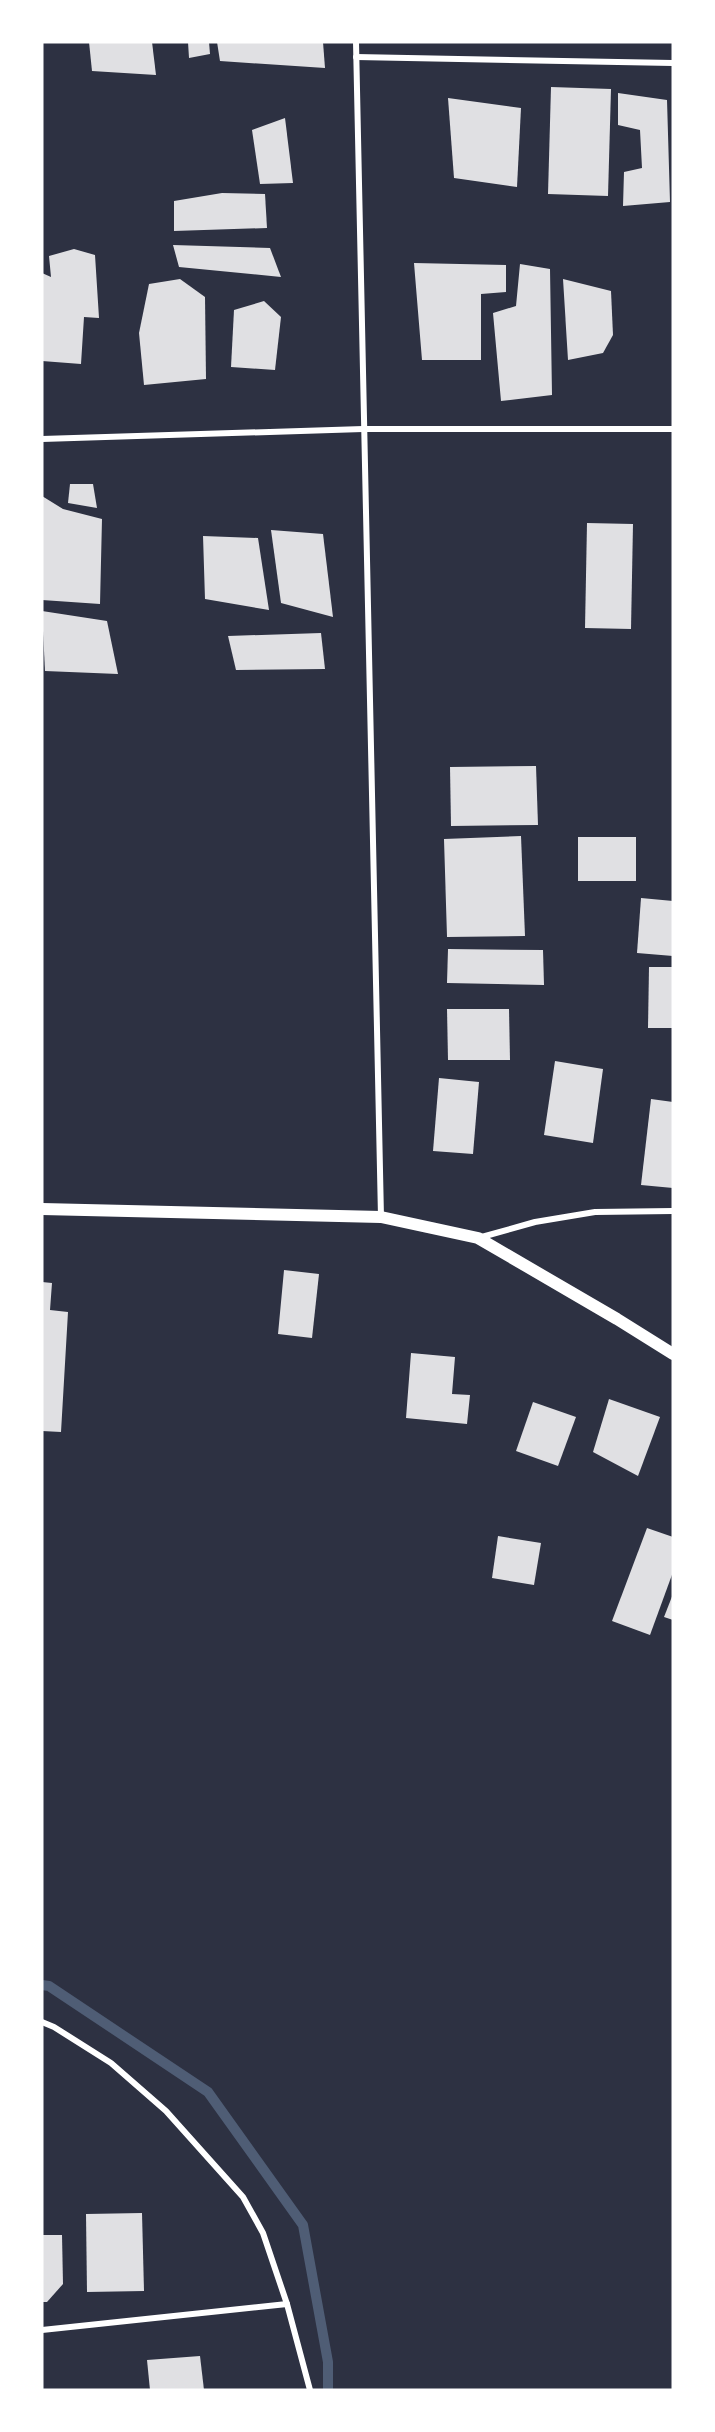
<svg xmlns="http://www.w3.org/2000/svg" width="715" height="2432" font-family="'Crimson Pro',serif">
	<rect width="100%" height="100%" fill="#2d3142"/>
	<g fill="none" stroke-linecap="round" stroke-linejoin="round">
		<!-- stream -->
		<polyline stroke="#4f5d75" stroke-width="10" points="42,1985 49,1986 208,2092 303,2225 328,2362 328,2390"/>
	</g>
	<!-- building -->
	<g fill="#e0e0e3">
		<polygon points="89,42 152,42 156,75 92,71"/>
		<polygon points="188,42 209,42 210,54 189,58"/>
		<polygon points="217,42 323,42 325,68 220,61"/>
		<polygon points="551,87 611,89 608,196 548,194"/>
		<polygon points="618,93 667,100 670,202 623,206 624,172 642,168 640,130 618,125"/>
		<polygon points="448,98 521,108 517,187 454,178"/>
		<polygon points="285,118 293,183 260,184 252,130"/>
		<polygon points="222,193 265,194 267,228 174,231 174,201"/>
		<polygon points="173,245 270,248 281,277 179,267"/>
		<polygon points="74,249 95,255 99,318 84,317 81,364 42,361 42,273 51,277 49,256"/>
		<polygon points="414,263 506,265 506,292 481,294 481,360 422,360"/>
		<polygon points="520,264 550,269 552,395 501,401 493,313 516,306"/>
		<polygon points="180,279 205,297 206,379 144,385 139,333 149,284"/>
		<polygon points="563,279 611,291 613,335 603,353 568,360"/>
		<polygon points="264,301 281,317 275,370 231,367 234,310"/>
		<polygon points="70,484 93,484 97,508 68,503"/>
		<polygon points="42,496 63,509 102,519 100,604 42,600"/>
		<polygon points="587,523 633,524 631,629 585,628"/>
		<polygon points="271,530 323,534 333,617 281,603"/>
		<polygon points="203,536 258,538 269,610 205,599"/>
		<polygon points="42,611 107,621 118,674 45,671"/>
		<polygon points="321,633 325,669 236,670 228,636"/>
		<polygon points="536,766 538,825 451,826 450,767"/>
		<polygon points="521,836 525,936 447,937 444,839"/>
		<rect x="578" y="837" width="58" height="44"/>
		<polygon points="641,898 673,901 673,956 637,953"/>
		<polygon points="448,949 543,950 544,985 447,983"/>
		<polygon points="649,967 673,967 673,1028 648,1028"/>
		<polygon points="447,1009 509,1009 510,1060 448,1060"/>
		<polygon points="555,1061 603,1069 593,1143 544,1135"/>
		<polygon points="439,1078 479,1082 473,1154 433,1151"/>
		<polygon points="651,1099 673,1102 673,1188 641,1185"/>
		<polygon points="284,1270 319,1274 312,1338 278,1334"/>
		<polygon points="42,1282 52,1283 50,1310 68,1312 61,1432 42,1431"/>
		<polygon points="411,1353 455,1357 452,1394 470,1395 467,1424 406,1418"/>
		<polygon points="609,1399 660,1417 638,1476 593,1452"/>
		<polygon points="533,1402 576,1417 558,1466 516,1451"/>
		<polygon points="647,1528 673,1537 673,1572 650,1635 612,1621"/>
		<polygon points="498,1536 541,1543 534,1585 492,1578"/>
		<polygon points="673,1594 673,1620 664,1617"/>
		<polygon points="142,2213 144,2291 87,2292 86,2214"/>
		<polygon points="42,2235 62,2235 63,2284 47,2302 42,2302"/>
		<polygon points="200,2356 204,2390 150,2390 147,2360"/>
	</g>
	<g fill="none" stroke-linecap="round" stroke-linejoin="round">
		<!-- minor -->
		<g stroke="#fff" stroke-width="6">
			<polyline points="356,42 381,1217"/>
			<polyline points="356,57 673,63"/>
			<polyline points="42,439 363,429 673,429"/>
			<polyline points="478,1238 535,1222 595,1212 673,1211"/>
			<polyline points="42,2022 54,2027 111,2063 166,2111 243,2197 263,2233 287,2304 310,2390"/>
			<polyline points="42,2330 287,2304"/>
		</g>
		<!-- secondary -->
		<polyline stroke="#fff" stroke-width="12" points="42,1209 381,1217 478,1238 617,1319 673,1354"/>
	</g>
	<!-- border -->
	<rect width="715" height="2432" fill="none" stroke="#ffffff" stroke-width="87"/>
</svg>
